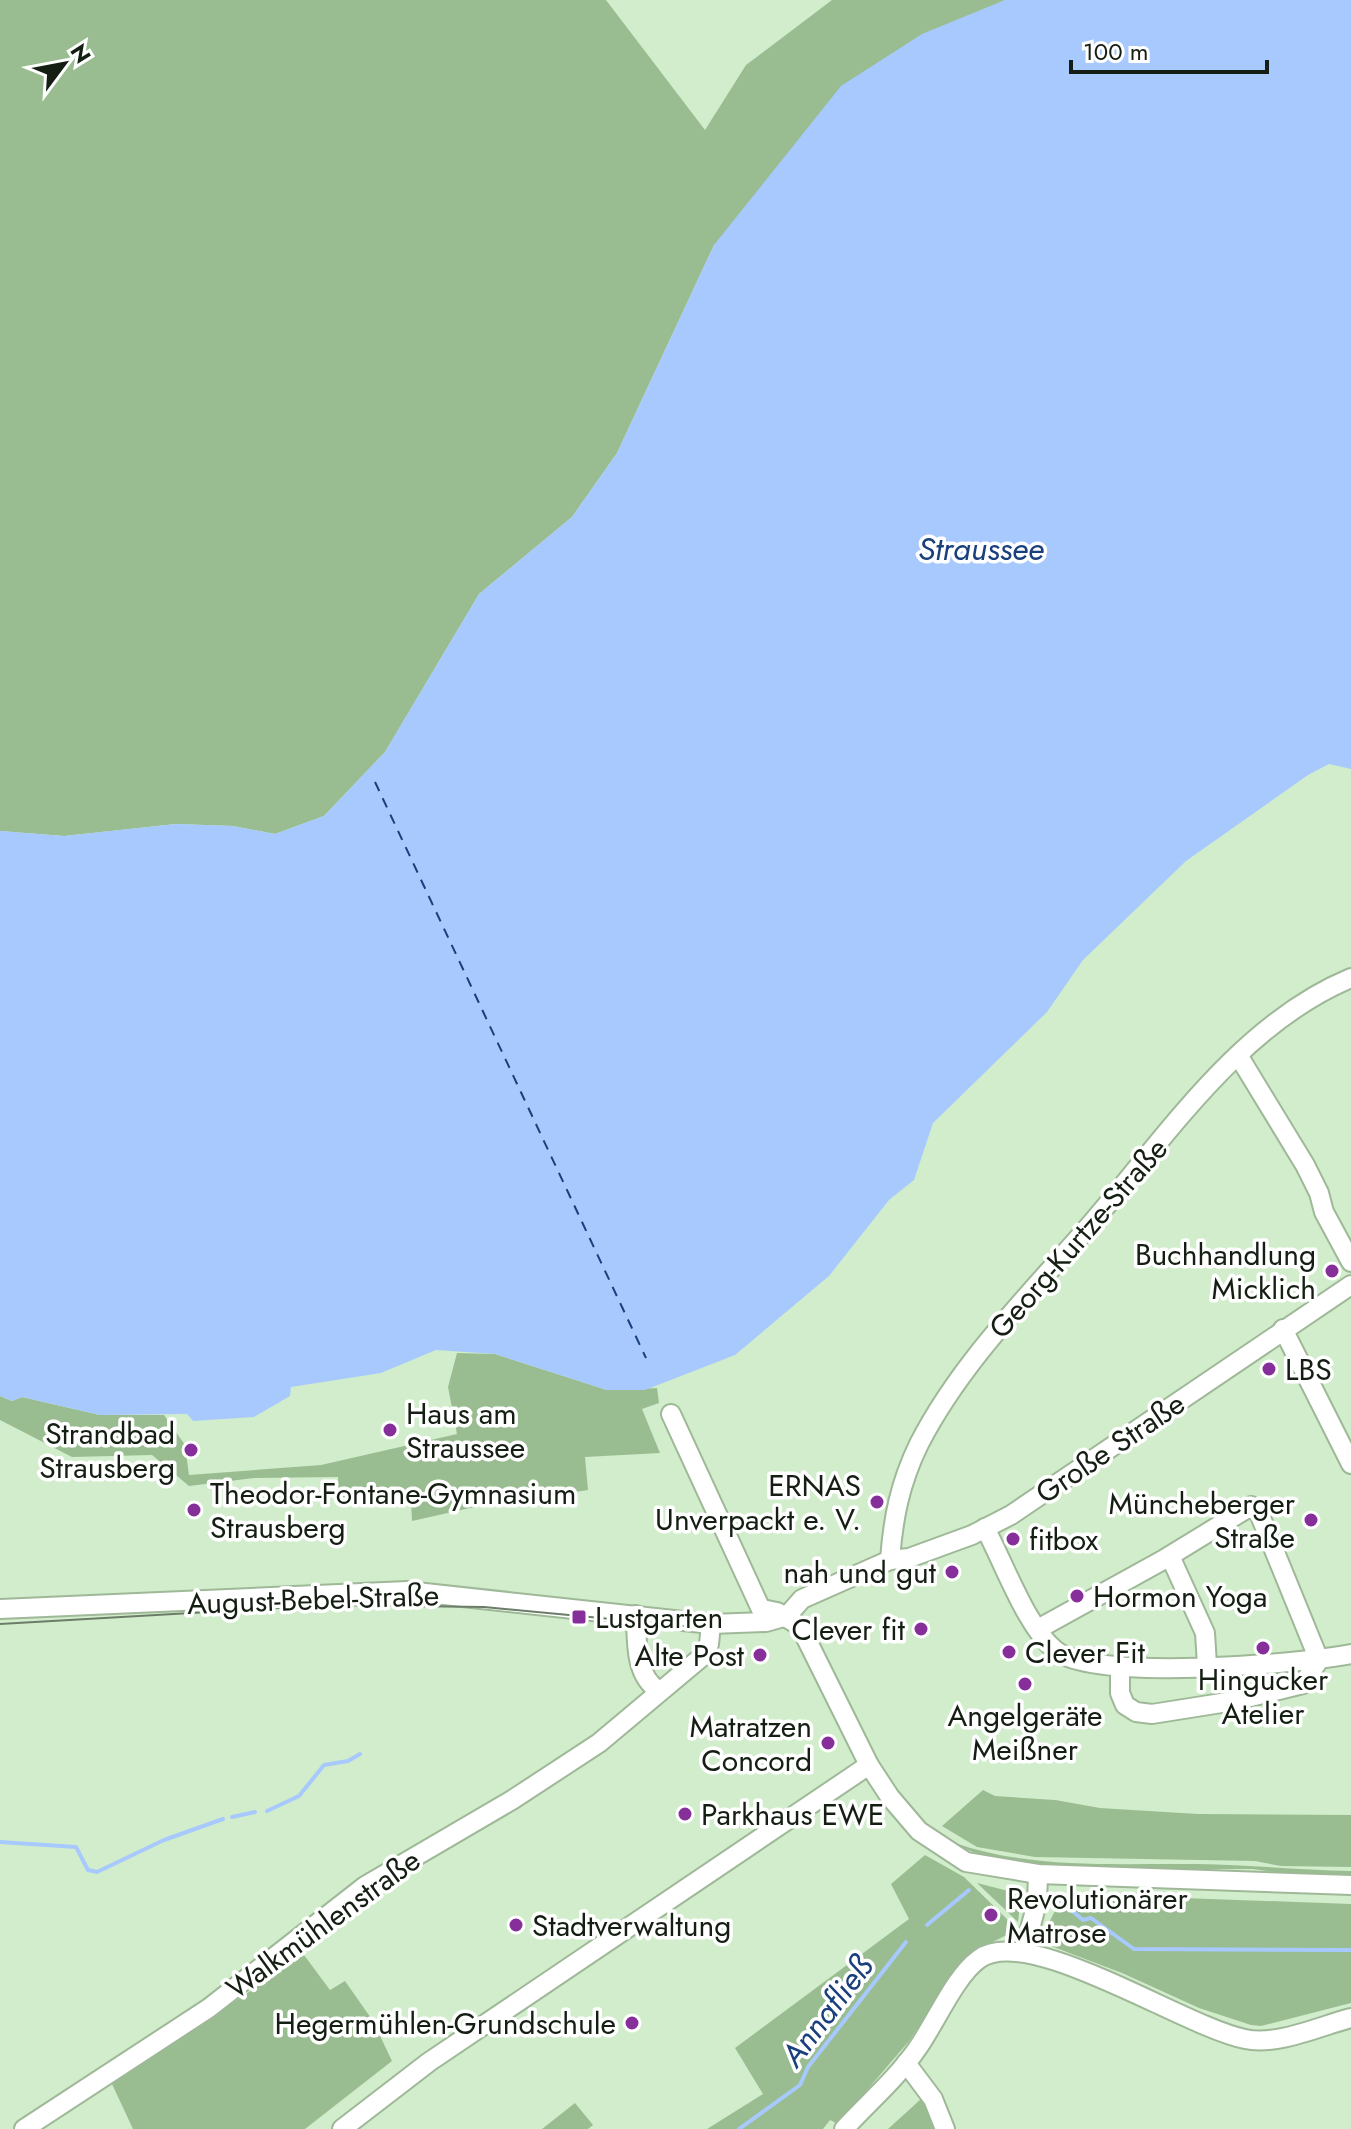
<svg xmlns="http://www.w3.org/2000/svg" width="1351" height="2129" font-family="Jost,sans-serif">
	<rect width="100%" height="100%" fill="#d2edcc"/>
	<!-- green -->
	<g fill="#99bd91">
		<polygon points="0,0 606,0 705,130 746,65 832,0 1005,0 995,5 714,245 617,453 572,517 479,594 385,752 324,816 275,834 233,826 176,824 64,836 0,831"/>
		<polygon points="457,1353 495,1354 607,1390 657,1388 659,1403 642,1409 660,1453 585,1457 588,1490 470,1508 412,1521 411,1501 349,1501 348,1497 339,1497 338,1477 254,1478 189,1486 152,1455 72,1457 0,1420 0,1396 12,1401 22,1397 100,1415 164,1415 185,1445 189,1475 321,1465 457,1434 448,1387"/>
		<polygon points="983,1790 995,1796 1055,1800 1100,1808 1198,1814 1351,1815 1351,1867 1281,1866 1255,1861 1035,1857 977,1847 942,1826"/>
		<path d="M955,1843C1033,1870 1117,1863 1198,1864C1249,1865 1300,1870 1351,1871V1875L1288,1874L1253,1869C1187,1868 1005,1878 955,1843Z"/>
		<polygon points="925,1855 964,1877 1014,1926 1011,1933 976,1950 957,1969 909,2041 838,2124 830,2120 823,2129 707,2129 763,2094 735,2048 909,1919 891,1884"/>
		<polygon points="977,1883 1016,1893 1020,1903 1018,1922"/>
		<path d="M1073,1894L1351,1904V2003L1261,2026L1251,2025L1199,2008L1122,1973L1051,1946C1042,1925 1056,1905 1073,1894Z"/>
		<polygon points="304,1955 330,1990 345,1981 373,2021 392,2061 305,2129 133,2129 112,2084"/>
		<polygon points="921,2099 936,2129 888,2129"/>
		<polygon points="575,2103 593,2125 588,2129 542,2129"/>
	</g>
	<!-- water -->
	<polygon fill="#a8c9fd" points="1005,0 1351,0 1351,769 1329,764 1308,775 1186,861 1083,960 1047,1012 933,1123 914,1180 889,1200 829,1276 735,1355 645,1390 607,1390 495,1354 436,1350 381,1373 291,1387 290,1396 254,1417 193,1421 187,1414 100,1415 22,1397 12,1401 0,1396 0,831 64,836 176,824 233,826 275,834 324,816 385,752 479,594 572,517 617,453 714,245 841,86 922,34"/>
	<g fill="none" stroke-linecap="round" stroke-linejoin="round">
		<!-- stream -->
		<g stroke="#a8c9fd" stroke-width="4">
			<polyline points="267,1811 299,1796 324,1765 348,1761 360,1754"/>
			<polyline points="232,1817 255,1812"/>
			<polyline points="0,1842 76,1847 88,1870 97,1872 164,1840 223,1819"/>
			<polyline points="1062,1902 1083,1920 1091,1918 1134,1949 1351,1950"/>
			<polyline points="927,1925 969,1890"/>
			<polyline points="739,2129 800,2085 808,2067 906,1942"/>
		</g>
		<!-- ferry -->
		<polyline stroke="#193f7c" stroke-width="2" stroke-dasharray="10 8" stroke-linecap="butt" points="375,782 646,1358"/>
		<defs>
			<g id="minor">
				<polyline points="1238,1055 1305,1165 1319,1193 1324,1212 1351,1262"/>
				<polyline points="1283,1329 1351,1464"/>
				<polyline points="671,1414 765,1618"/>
				<path d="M985,1528C1004,1563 1026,1626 1055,1650C1093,1682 1299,1664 1351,1654"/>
				<polyline points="1170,1556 1205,1633 1207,1665"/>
				<path d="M890,1560C893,1518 900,1483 919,1444C961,1362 1030,1294 1090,1225C1166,1137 1240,1024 1351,978"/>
				<polyline points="0,1609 407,1591 711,1624 766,1622 787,1616"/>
				<polyline points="762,1609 777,1612 800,1626 869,1765 890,1797 919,1831 966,1862 1038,1874 1351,1885"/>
				<path d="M636,1615C637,1640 634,1675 659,1691"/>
				<polyline points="787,1616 802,1599 890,1560 909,1558 972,1535 1011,1515 1351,1285"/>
				<polyline points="1038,1629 1163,1560 1251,1506 1259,1513 1319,1660 1303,1684 1234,1701 1152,1714 1136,1712 1125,1705 1120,1693 1120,1667"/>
				<polyline points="1024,1951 1037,1903 1038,1874"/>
				<polyline points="906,2063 933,2099 945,2129"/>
				<polyline points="24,2129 209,2008 365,1886 512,1800 599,1743 704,1655 709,1644 711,1624"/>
				<polyline points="342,2129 429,2062 869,1765"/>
				<path d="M844,2129C868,2103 897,2078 917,2049C935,2024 955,1976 979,1959C1028,1923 1184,2027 1245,2039C1277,2046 1320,2026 1351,2018"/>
			</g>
		</defs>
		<!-- minor casing -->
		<use href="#minor" stroke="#9eb898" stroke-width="22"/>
		<!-- minor -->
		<use href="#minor" stroke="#fff" stroke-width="18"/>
		<!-- tram -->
		<polyline stroke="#6b7d68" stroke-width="2" points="0,1624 331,1605 484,1607 685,1626"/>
	</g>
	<!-- markers -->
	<g fill="#862e9a" stroke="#fff" stroke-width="3">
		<circle cx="1332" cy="1271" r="8"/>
		<circle cx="1269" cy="1369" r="8"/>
		<circle cx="390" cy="1430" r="8"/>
		<circle cx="191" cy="1450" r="8"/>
		<circle cx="877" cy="1502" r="8"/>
		<circle cx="194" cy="1510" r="8"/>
		<circle cx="1311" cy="1520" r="8"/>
		<circle cx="1013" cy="1539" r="8"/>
		<circle cx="952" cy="1572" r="8"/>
		<circle cx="1077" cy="1596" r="8"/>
		<rect x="571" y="1609" width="16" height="16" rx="4"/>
		<circle cx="921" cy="1629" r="8"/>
		<circle cx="1263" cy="1648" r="8"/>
		<circle cx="1009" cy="1652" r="8"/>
		<circle cx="760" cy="1655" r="8"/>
		<circle cx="1025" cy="1684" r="8"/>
		<circle cx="828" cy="1743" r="8"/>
		<circle cx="685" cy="1814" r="8"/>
		<circle cx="991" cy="1915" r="8"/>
		<circle cx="516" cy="1925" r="8"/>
		<circle cx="632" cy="2023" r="8"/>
	</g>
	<g text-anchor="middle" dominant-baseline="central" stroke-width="7" stroke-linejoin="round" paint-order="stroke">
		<!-- street labels -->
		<g font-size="30" fill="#141e12" stroke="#fff">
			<text transform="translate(1078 1238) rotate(-49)">Georg-Kurtze-Straße</text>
			<text transform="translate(1110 1448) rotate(-34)">Große Straße</text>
			<text transform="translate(313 1599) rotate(-2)">August-Bebel-Straße</text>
			<text transform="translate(323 1924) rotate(-36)">Walkmühlenstraße</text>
		</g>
		<!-- poi labels -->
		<g font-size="30" fill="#141e12" stroke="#fff" text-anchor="start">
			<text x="1316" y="1254" text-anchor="end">Buchhandlung<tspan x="1316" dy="34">Micklich</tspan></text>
			<text x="1285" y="1369">LBS</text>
			<text x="406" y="1413">Haus am<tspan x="406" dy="34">Straussee</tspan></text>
			<text x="175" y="1433" text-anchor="end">Strandbad<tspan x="175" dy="34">Strausberg</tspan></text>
			<text x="861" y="1485" text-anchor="end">ERNAS<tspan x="861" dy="34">Unverpackt e. V.</tspan></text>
			<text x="210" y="1493">Theodor-Fontane-Gymnasium<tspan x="210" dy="34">Strausberg</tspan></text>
			<text x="1295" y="1503" text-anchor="end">Müncheberger<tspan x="1295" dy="34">Straße</tspan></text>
			<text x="1029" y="1539">fitbox</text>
			<text x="936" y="1572" text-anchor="end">nah und gut</text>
			<text x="1093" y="1596">Hormon Yoga</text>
			<text x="595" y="1617">Lustgarten</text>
			<text x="905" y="1629" text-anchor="end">Clever fit</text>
			<text x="1025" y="1652">Clever Fit</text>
			<text x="744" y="1655" text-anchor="end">Alte Post</text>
			<text x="1263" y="1679" text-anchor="middle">Hingucker<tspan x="1263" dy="34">Atelier</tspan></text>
			<text x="1025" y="1715" text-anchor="middle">Angelgeräte<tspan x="1025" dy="34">Meißner</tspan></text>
			<text x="812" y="1726" text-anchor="end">Matratzen<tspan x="812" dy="34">Concord</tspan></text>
			<text x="701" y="1814">Parkhaus EWE</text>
			<text x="1007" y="1898">Revolutionärer<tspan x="1007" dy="34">Matrose</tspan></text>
			<text x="532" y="1925">Stadtverwaltung</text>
			<text x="616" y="2023" text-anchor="end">Hegermühlen-Grundschule</text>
		</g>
		<!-- water labels -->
		<g font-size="32" font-style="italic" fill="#193f7c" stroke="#fff">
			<text x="981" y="549">Straussee</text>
			<text transform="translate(827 2011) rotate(-53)">Annafließ</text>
		</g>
	</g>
	<!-- north arrow -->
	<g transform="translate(64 64) rotate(58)" stroke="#ffffff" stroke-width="6" paint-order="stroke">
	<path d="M0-6L14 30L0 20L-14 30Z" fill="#141e12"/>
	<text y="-12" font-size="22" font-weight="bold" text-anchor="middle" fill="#141e12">N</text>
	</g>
	<!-- scale -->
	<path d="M1071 60v12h196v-12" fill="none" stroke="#141e12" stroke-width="4"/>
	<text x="1083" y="60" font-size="24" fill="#141e12" stroke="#ffffff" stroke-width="6" paint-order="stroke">100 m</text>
</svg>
